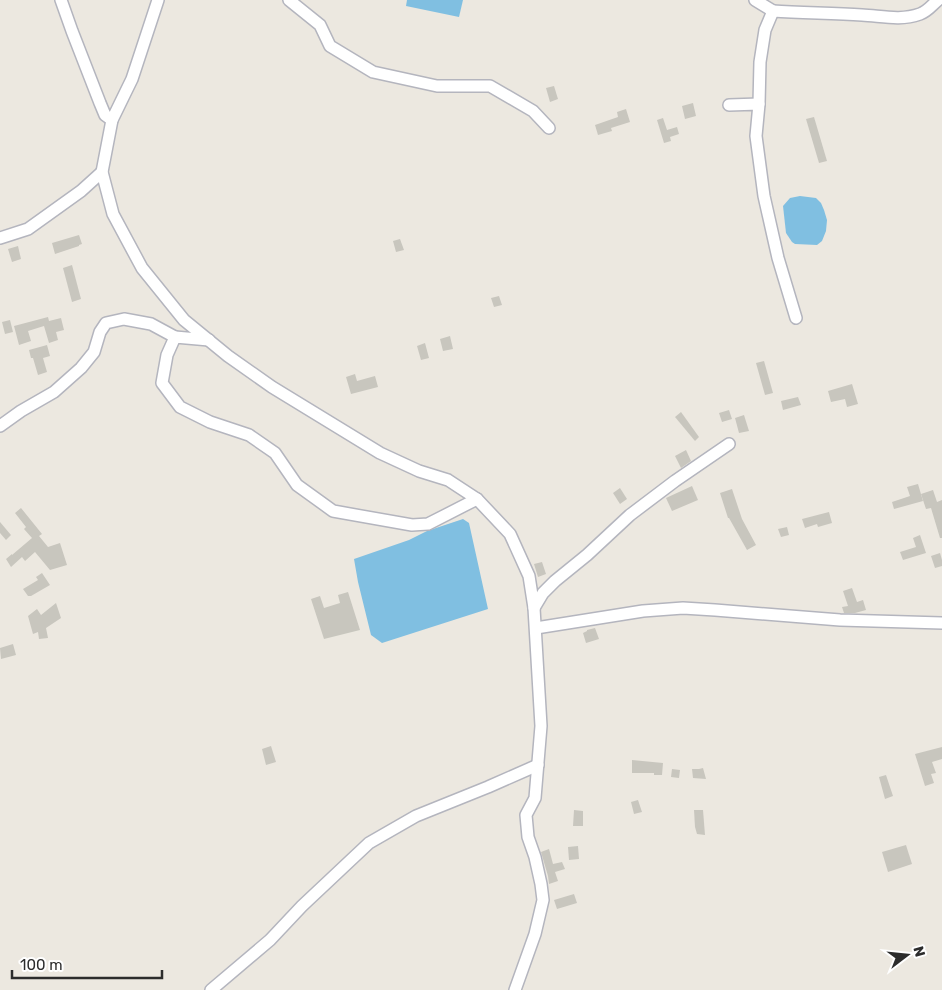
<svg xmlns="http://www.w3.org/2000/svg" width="942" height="990" font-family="Rubik,sans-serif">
	<rect width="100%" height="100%" fill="#ece8e0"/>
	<!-- water -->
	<g fill="#80bfe1">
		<polygon points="407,0 463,0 459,17 406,6"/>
		<polygon points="800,196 816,198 821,203 824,210 827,220 826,231 822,241 817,245 795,244 792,242 786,233 783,206 790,198"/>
		<polygon points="463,519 469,523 488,609 382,643 371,635 358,582 354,559 409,540 427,531"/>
	</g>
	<!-- building -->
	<g fill="#c8c6be">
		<polygon points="554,86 558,99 550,102 546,88"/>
		<polygon points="693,103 696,116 685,119 682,106"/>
		<polygon points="626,109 630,122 611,128 612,131 598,135 595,125 618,117 617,112"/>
		<polygon points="814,117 827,161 819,163 806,119"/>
		<polygon points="663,118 667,130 677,127 679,134 670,137 671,141 664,143 657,120"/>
		<polygon points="79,235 82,244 79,245 79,246 55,254 52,243"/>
		<polygon points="400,239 404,250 396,252 393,241"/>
		<polygon points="18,246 21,259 12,262 8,249"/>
		<polygon points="72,265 81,299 72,302 63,268"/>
		<polygon points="499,296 502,305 494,307 491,298"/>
		<polygon points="48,317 49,321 61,318 64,330 56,332 58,340 49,343 44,326 28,331 31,341 19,345 14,326"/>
		<polygon points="10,320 13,332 5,334 2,322"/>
		<polygon points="450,336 453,349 443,351 440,339"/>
		<polygon points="425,343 429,358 421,360 417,346"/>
		<polygon points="47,345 50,356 43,358 47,372 38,375 33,358 31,358 29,350"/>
		<polygon points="764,361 773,393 765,395 756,363"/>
		<polygon points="355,374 357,381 375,376 378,387 351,394 346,377"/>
		<polygon points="852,384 858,404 847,407 845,399 831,402 828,391"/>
		<polygon points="798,397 801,405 783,410 781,401"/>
		<polygon points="729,410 732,419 722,422 719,413"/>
		<polygon points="681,412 699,437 695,441 675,417"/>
		<polygon points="744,415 749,431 739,433 735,418"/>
		<polygon points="686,450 691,461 681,468 675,456"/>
		<polygon points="918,484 923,501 894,509 892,502 910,496 907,487"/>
		<polygon points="692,486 698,500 672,511 666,498"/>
		<polygon points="620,488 627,499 620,504 613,493"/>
		<polygon points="732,489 742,519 756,545 747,550 729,518 728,518 720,493"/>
		<polygon points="933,490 937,502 942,500 942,538 940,538 931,508 926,509 921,494"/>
		<polygon points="21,508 42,534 39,536 48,547 60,543 67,565 50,570 35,552 25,561 22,557 11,567 6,559 12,554 12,555 32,538 24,529 26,527 15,513"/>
		<polygon points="829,512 832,523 818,527 817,524 805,528 802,519"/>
		<polygon points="0,522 11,535 6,540 0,533"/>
		<polygon points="787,527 789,535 781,537 778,529"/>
		<polygon points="920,535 926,553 903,560 900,552 916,547 913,538"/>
		<polygon points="940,553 942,560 942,566 935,568 931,556"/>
		<polygon points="542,562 546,574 538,577 534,564"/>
		<polygon points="42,573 50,585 31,596 28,596 23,589 38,580 36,577"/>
		<polygon points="852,588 857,602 863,600 866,610 855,613 844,613 842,607 848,606 843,591"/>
		<polygon points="348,592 360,630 324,639 311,599 320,596 324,608 340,603 338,595"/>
		<polygon points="56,603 61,618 46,628 48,638 39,639 38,632 33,634 28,616 37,609 41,615"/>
		<polygon points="595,628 599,639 586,643 583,633 587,631 587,630"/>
		<polygon points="13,644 16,655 1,659 0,648"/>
		<polygon points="271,746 276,762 266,765 262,749"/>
		<polygon points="942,747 942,759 932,762 936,773 931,774 934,783 925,786 915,754"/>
		<polygon points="632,760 663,763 662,775 654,775 654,773 632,773"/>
		<polygon points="703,768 706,779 693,778 692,769 699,769"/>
		<polygon points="672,769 680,770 679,778 671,777"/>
		<polygon points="886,775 893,796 885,799 879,777"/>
		<polygon points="638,800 642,812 634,814 631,802"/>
		<polygon points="574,810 583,811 583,826 573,826"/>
		<polygon points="694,810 703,810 705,835 697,834 695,827"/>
		<polygon points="906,845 912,864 888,872 882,852"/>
		<polygon points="578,846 579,859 569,860 568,847"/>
		<polygon points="549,849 553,864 562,862 565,869 555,872 558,881 549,884 548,876 541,852"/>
		<polygon points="574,894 577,903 557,909 554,900"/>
	</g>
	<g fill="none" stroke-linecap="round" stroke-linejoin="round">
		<defs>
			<g id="minor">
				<polyline points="61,0 72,31 100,103 105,115 112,120"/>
				<polyline points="158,0 132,79 112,120 102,172 113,214 142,268 184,320 228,356 272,387 380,453 419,471 448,480 477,499 510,534 529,576 534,608 541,726 535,798 526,815 528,837 535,857 541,884 543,900 535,934 515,990"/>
				<polyline points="289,0 320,25 330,46 373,72 437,86 490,86 533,111 549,128"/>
				<polyline points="755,0 773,11 765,30 760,62 759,104"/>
				<path d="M773,11C802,13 832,13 862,15C882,16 900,21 920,14C928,11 932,5 938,0"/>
				<polyline points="729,105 759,104 756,136 764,196 778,258 796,318"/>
				<polyline points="0,238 28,229 81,191 102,172"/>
				<polyline points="209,340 175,337 167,355 162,383 180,407 210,422 249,435 275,453 297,485 333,511 412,525 428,524 477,499"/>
				<polyline points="0,426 21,411 54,392 81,368 94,352 100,332 106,323 124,319 151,324 175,337"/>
				<polyline points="534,608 543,593 555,581 587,555 630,515 675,481 729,444"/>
				<polyline points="536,628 643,611 683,608 715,610 840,620 942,623"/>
				<polyline points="211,990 270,940 302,906 369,843 416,816 488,787 538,765"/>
			</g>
		</defs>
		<!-- minor casing -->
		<use href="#minor" stroke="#b4b5be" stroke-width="14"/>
		<!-- minor -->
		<use href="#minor" stroke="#fff" stroke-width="11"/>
	</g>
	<!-- north arrow -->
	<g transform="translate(907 955) rotate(74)" stroke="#ffffff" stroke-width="4" paint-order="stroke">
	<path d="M0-4L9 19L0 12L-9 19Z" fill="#2c2c2c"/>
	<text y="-8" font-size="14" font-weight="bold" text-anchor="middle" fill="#2c2c2c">N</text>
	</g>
	<!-- scale -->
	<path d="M12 970v8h150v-8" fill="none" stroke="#2c2c2c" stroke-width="2.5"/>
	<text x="20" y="970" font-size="15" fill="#2c2c2c" stroke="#ffffff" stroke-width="4" paint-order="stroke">100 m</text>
</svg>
